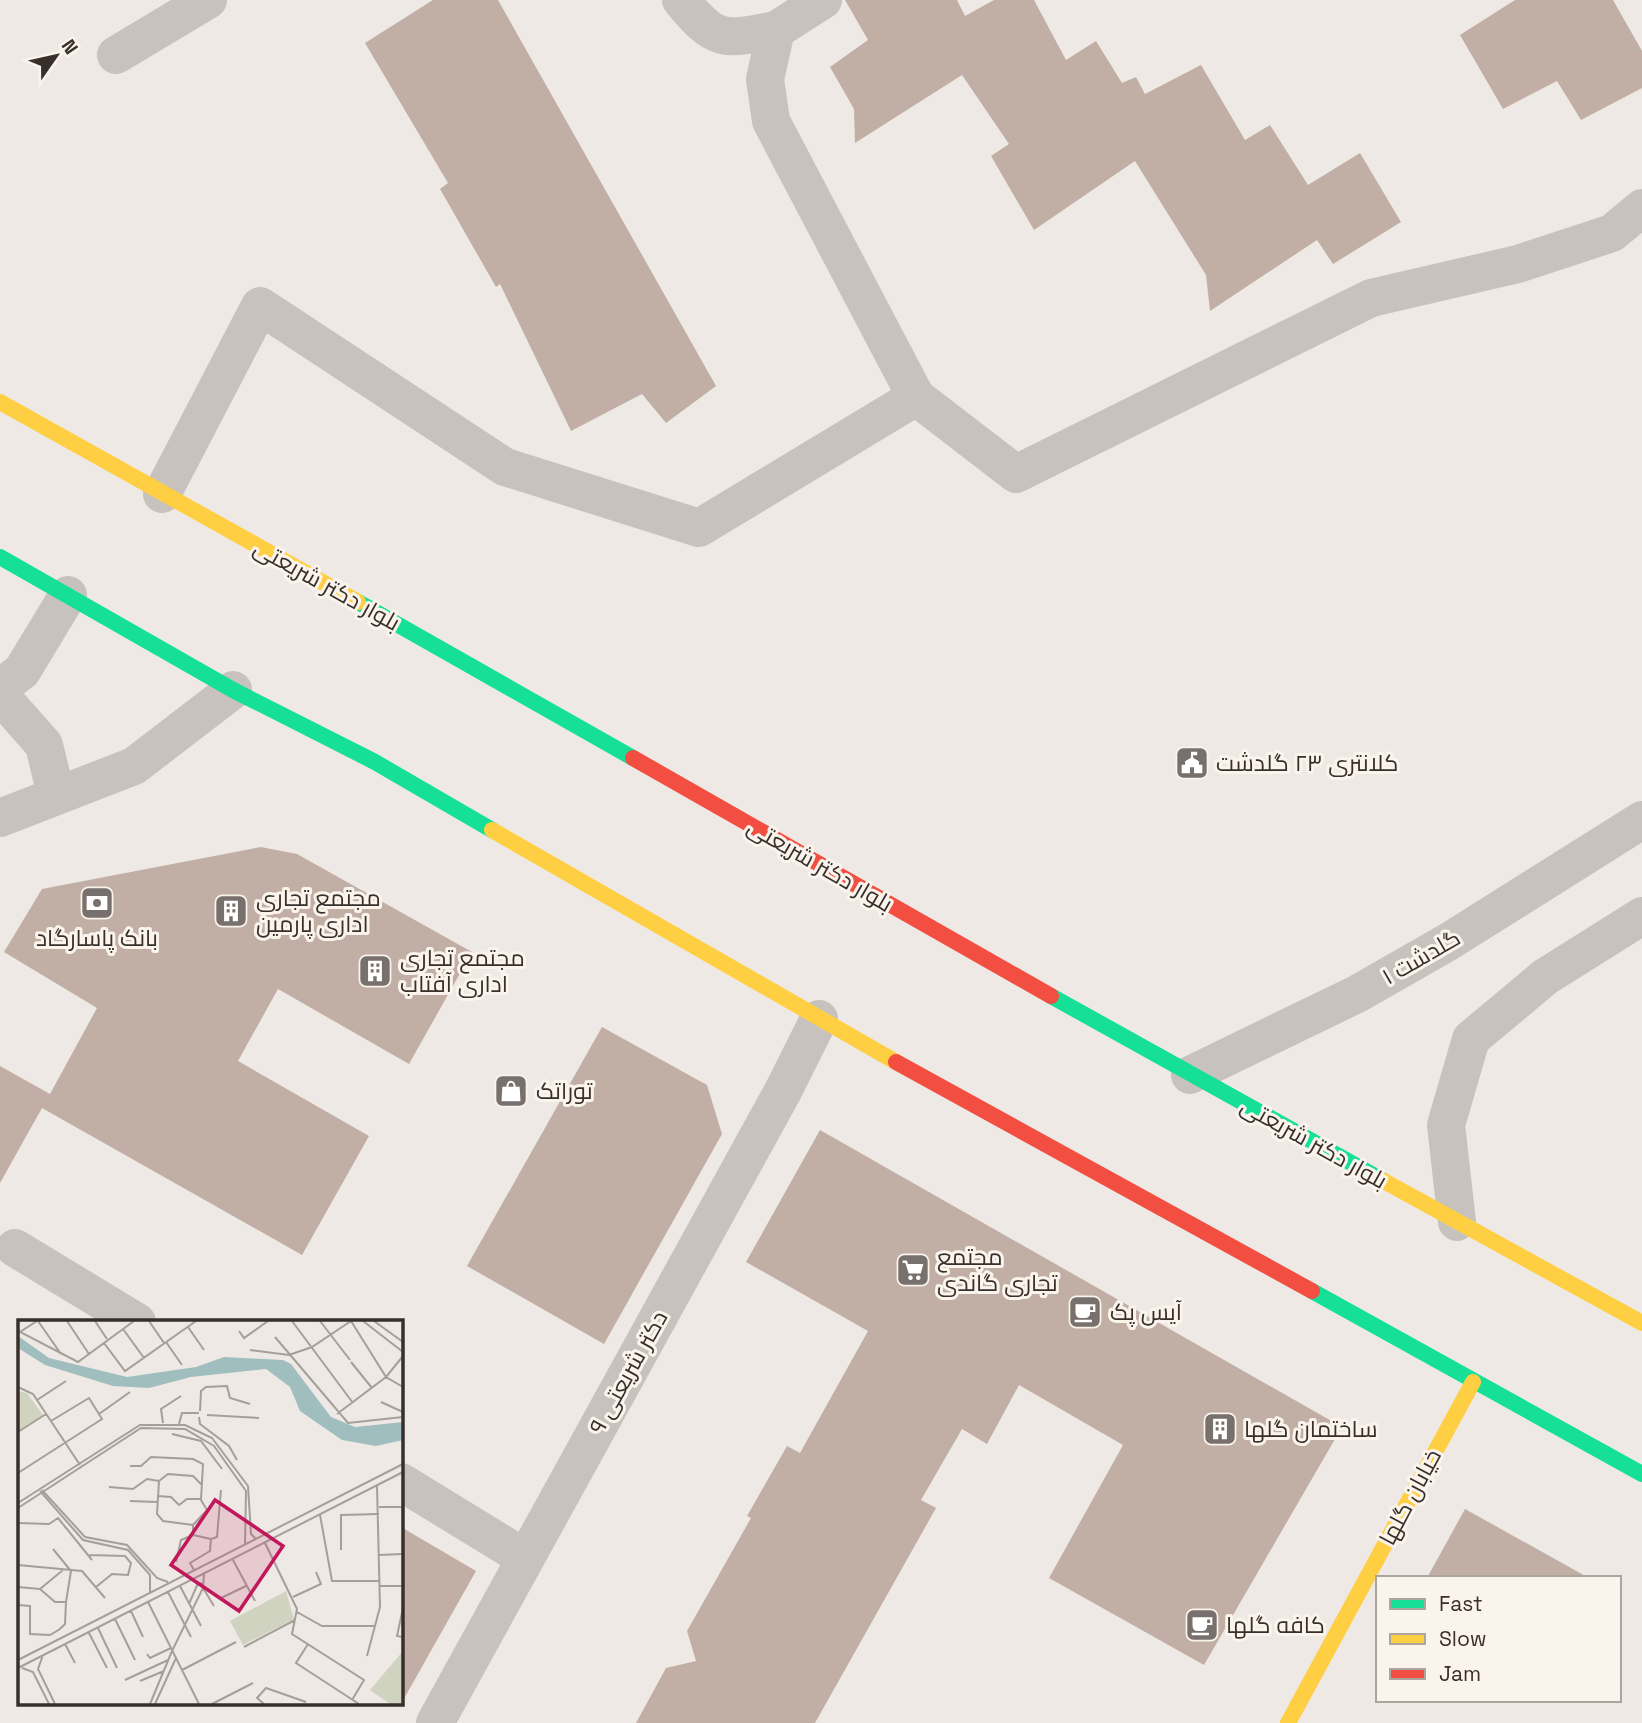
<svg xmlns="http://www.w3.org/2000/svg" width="1642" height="1723" font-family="'Space Grotesk',Cairo,sans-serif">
	<rect width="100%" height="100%" fill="#eee9e4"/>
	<!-- building -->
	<g fill="#c1afa6">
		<polygon points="433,0 498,0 716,386 666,423 642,394 571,431 500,284 496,287 440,189 448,183 365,43"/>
		<polygon points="845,0 957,0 965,16 994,0 1034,0 1066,60 1096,41 1122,83 1136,77 1145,94 1201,65 1245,140 1270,125 1308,185 1360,153 1401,222 1333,264 1317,240 1210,311 1206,275 1135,161 1034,230 991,156 1009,144 962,75 855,143 854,109 830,67 868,40"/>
		<polygon points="1515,0 1613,0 1642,51 1642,88 1581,120 1557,81 1503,109 1460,35"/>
		<polygon points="261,847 297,854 472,952 409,1064 278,989 238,1061 369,1136 302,1255 42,1108 0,1183 0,1066 50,1094 97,1008 4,952 42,889"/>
		<polygon points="602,1027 707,1085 722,1134 604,1344 467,1266"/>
		<polygon points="820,1130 1342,1427 1204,1665 1049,1578 1123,1445 1019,1385 987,1444 962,1429 921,1500 936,1508 815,1723 636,1723 666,1668 696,1661 687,1631 751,1518 747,1516 787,1446 800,1453 868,1331 746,1262"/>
		<polygon points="1465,1509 1589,1578 1427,1578"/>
		<polygon points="401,1527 476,1571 401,1704"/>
	</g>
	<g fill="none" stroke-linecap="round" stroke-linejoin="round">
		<!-- street -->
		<g stroke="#c7c2bd" stroke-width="38">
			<path d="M681,0C716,43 723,40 776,30"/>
			<polyline points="823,0 776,30 765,79 771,121 916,397"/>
			<polyline points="116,55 208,0"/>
			<polyline points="162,494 260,306 505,467 699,528 916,397 1016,474 1371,298 1518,264 1612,233 1642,208"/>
			<polyline points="0,688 22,671 68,595"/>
			<polyline points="0,695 44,745 56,795"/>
			<polyline points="0,818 134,766 233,690"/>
			<polyline points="1190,1075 1357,994 1448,942 1642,820"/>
			<polyline points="1457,1222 1446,1125 1471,1039 1545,977 1642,916"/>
			<polyline points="15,1248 137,1322"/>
			<polyline points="401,1482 525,1558"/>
			<polyline points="435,1723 783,1091 819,1019"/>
		</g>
		<!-- fast -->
		<g stroke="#16e098" stroke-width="16">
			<polyline points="0,557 233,690 375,762 492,830"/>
			<polyline points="358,602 633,758"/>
			<polyline points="1051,996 1382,1180"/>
			<polyline points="1312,1291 1642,1474"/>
		</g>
		<!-- slow -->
		<g stroke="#ffcf43" stroke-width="16">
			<polyline points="0,402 358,602"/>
			<polyline points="492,830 896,1062"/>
			<polyline points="1382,1180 1642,1323"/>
			<polyline points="1288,1723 1473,1382"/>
		</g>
		<!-- jam -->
		<g stroke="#f24e42" stroke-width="16">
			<polyline points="633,758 1051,996"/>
			<polyline points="896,1062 1312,1291"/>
		</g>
	</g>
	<!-- icons -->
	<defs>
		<symbol id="civic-square" viewBox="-11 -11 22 22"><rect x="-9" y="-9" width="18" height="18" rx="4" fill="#78706c" stroke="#faf4ec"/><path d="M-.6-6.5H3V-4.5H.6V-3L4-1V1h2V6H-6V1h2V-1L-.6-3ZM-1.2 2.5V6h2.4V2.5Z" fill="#fff"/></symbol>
		<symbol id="bank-square" viewBox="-11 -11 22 22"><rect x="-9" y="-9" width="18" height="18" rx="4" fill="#78706c" stroke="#faf4ec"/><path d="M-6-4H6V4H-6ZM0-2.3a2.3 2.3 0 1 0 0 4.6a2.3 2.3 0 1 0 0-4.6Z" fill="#fff"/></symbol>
		<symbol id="building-square" viewBox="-11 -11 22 22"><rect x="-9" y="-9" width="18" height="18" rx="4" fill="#78706c" stroke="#faf4ec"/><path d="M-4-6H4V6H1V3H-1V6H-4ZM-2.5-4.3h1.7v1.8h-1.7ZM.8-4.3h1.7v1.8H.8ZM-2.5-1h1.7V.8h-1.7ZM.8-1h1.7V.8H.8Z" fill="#fff"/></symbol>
		<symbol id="shop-square" viewBox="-11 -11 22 22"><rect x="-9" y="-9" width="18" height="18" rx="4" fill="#78706c" stroke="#faf4ec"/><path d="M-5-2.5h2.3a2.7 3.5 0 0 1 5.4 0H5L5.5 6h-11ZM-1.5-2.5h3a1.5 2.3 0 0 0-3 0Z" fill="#fff"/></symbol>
		<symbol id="supermarket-square" viewBox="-11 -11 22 22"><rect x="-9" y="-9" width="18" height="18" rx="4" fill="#78706c" stroke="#faf4ec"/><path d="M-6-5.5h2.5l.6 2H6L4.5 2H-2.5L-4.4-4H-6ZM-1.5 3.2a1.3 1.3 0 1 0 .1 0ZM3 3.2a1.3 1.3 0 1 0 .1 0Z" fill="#fff"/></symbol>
		<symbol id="cafe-square" viewBox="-11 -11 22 22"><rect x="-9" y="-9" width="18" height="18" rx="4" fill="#78706c" stroke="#faf4ec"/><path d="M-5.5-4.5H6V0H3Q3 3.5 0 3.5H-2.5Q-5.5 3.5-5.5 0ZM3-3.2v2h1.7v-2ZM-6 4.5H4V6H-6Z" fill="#fff"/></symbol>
	</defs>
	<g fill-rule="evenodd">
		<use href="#civic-square" x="1173" y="744" width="38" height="38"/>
		<use href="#bank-square" x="78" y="884" width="38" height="38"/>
		<use href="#building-square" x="212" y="892" width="38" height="38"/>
		<use href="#building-square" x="356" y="952" width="38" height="38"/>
		<use href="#shop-square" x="492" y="1072" width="38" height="38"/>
		<use href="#supermarket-square" x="894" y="1251" width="38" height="38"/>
		<use href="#cafe-square" x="1066" y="1293" width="38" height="38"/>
		<use href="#building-square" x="1201" y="1410" width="38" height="38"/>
		<use href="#cafe-square" x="1183" y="1606" width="38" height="38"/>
	</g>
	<g text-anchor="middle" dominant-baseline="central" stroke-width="6" stroke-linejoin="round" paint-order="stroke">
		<!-- street labels -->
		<g font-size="23" fill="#382f2b" stroke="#faf4ec">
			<text transform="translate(327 585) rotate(29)">بلوار دکتر شریعتی</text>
			<text transform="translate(820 865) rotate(30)">بلوار دکتر شریعتی</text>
			<text transform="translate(1421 957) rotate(-30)">گلدشت ۱</text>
			<text transform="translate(1314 1143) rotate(29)">بلوار دکتر شریعتی</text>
			<text transform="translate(628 1372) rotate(-61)">دکتر شریعتی ۹</text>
			<text transform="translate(1410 1497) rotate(-62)">خیابان گلها</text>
		</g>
		<!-- poi labels -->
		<g font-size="23" fill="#382f2b" stroke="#faf4ec" text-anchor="start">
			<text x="1216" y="763">کلانتری ۲۳ گلدشت</text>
			<text x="256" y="898">مجتمع تجاری<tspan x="256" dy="26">اداری پارمین</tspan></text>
			<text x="97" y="938" text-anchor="middle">بانک پاسارگاد</text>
			<text x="400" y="958">مجتمع تجاری<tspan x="400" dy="26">اداری آفتاب</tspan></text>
			<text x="536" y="1091">توراتک</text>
			<text x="937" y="1257">مجتمع<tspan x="937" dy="26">تجاری گاندی</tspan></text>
			<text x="1110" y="1312">آیس پک</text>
			<text x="1244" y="1429">ساختمان گلها</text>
			<text x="1226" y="1625">کافه گلها</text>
		</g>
	</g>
	<!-- overview -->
	<g transform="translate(18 1320)">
		<rect width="385" height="385" fill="#eee9e4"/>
		<path d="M0,71L9,73L25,95L0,112ZM268,271L276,299L225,325L212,301ZM385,331V384H372L352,370Z" fill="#cfd3bf"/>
		<path d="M0,16L31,38L109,57L178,47L206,37L265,40L273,44L313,97L337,107L385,102V120L358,126L324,120L282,91L272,67L248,49L173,57L131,68L95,66L27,45L0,28Z" fill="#a1bebe"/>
		<path fill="none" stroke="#a59f9a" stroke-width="2" d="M19,1L2,12L60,42L116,1M20,1L43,34M49,1L71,34M77,1L89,19M131,1L146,23M274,1L335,83M302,1L332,40M333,1L368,57L385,67M345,1L385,32M356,1L385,22M170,7L186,30M105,9L126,38M221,11L226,18L250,1M257,17L330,103L385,97M148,22L164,45M86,23L107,51L178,1M232,30L271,35L294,27L333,1M333,42L354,68M0,67L15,74L62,145M19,80L48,61M363,82L385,92M182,91L183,71L188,67L209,66L212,78L232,84M81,94L112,72M319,94L368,57L385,36M189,95L241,98M181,97L182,104L211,126L219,140M145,103L143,89L163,76M161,104L164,93H181M0,112L28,94M154,114L183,121L204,149M112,146H123L133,137L175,139L185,144L183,180L189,190L175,205V215L193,219M0,153L84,99L71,78L33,101M91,167L115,169L129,159L141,161M24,170L67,217L109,225L139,258L150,262M22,171L65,220L110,230L132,255V272M140,176L153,177L161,185L169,179H183M112,181L139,182M0,183L122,105H167L194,118L230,166L233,214L238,219M361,187H385M0,188L123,108L167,109L196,126L228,171L227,224M302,195L314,261H361M0,203L31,204L40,198L74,240M175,205L145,201L139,194L141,161L150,154L175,156L184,165M247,223L279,289L274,314L346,360L334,380M35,229L53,251L48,282M323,230V195L361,194M70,235L107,236L113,243L110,255L94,254L78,267M361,235L385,234M215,240L237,281M158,242L163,220L175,215M0,245L64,251L87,278M176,250L172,243L192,231L193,219L199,217L203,170M162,266L183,306M362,266H385M0,267L22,269M185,268L196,286M150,272L173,317M275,277L303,264L298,252M203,278L228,266M130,282L181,384M171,284L180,263L186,264M0,285L12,286V314L32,315L42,309L47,304L48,282H37L22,269L45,250M385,288L379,316L385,317M113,291L125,317M279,292L304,306H357M97,299L117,340M80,308L99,348M71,313L89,348M47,324L57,343M290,324L278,343L341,384M226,327L277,300M154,331L185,268L186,254M129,334L132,338L153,328M25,335L20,349L37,384M349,336L362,287L359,166M0,340L385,144M0,348L385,152M4,348L15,352L31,384M164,350L218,322M107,360L150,340M122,361L146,351M132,384L154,331M137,384L158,338M194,384L235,363M246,384L239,378L248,368L288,382"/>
		<path fill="#c2185b" fill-opacity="0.15" stroke="#c2185b" stroke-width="3.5" d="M197,180L265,226L221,291L153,245Z"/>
		<rect width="385" height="385" fill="none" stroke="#382f2b" stroke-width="3.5"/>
	</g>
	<!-- legend -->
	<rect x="1376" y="1576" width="245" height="126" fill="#faf4ec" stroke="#aca59f" stroke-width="2"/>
	<rect x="1390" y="1599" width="35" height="10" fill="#16e098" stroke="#aca59f" stroke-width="2"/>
	<text x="1439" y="1611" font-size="21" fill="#382f2b">Fast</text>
	<rect x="1390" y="1634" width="35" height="10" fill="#ffcf43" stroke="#aca59f" stroke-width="2"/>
	<text x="1439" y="1646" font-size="21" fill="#382f2b">Slow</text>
	<rect x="1390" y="1669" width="35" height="10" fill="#f24e42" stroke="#aca59f" stroke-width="2"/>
	<text x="1439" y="1681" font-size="21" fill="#382f2b">Jam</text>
	<!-- north arrow -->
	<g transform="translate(56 56) rotate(56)" stroke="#faf4ec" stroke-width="5" paint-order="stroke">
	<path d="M0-5L12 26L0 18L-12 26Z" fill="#382f2b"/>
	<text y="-10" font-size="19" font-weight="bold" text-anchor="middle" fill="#382f2b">N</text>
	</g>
</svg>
